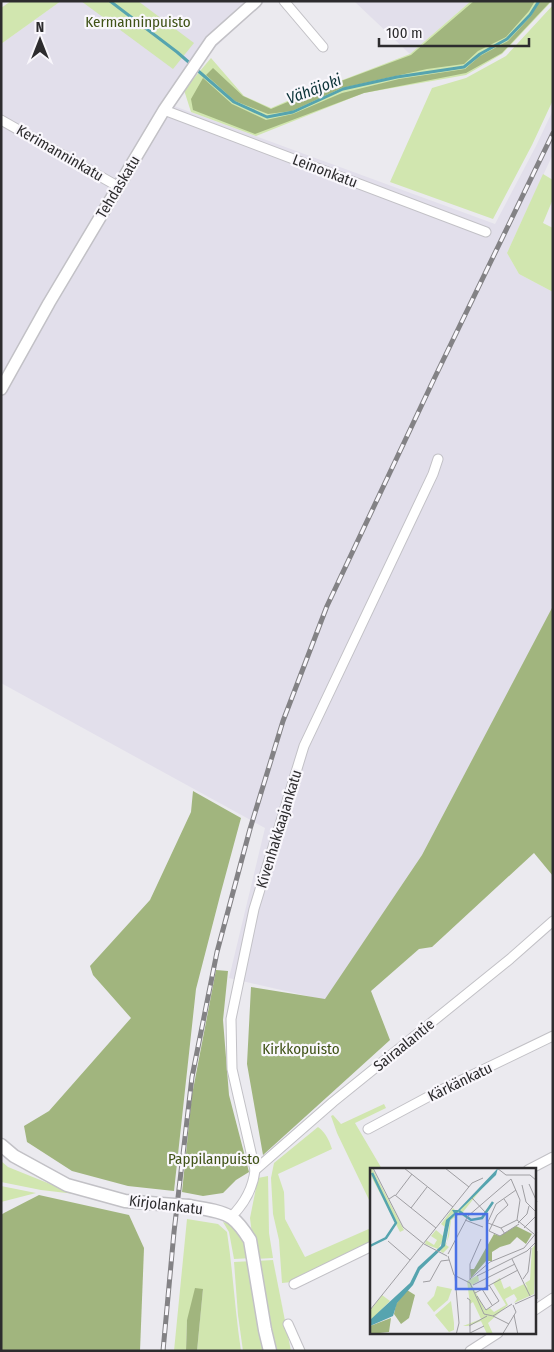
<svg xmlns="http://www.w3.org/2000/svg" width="554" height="1352" font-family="'Fira Sans Condensed',sans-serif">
	<rect width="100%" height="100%" fill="#ebeaef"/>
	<!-- built -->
	<g fill="#e2dfeb">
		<polygon points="61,1 265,1 208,54 174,106 495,224 536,146 553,110 553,154 507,253 519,274 553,292 553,607 422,855 325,1000 229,978 265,828 1,683 1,44"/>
		<polygon points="354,1 471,1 410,54"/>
	</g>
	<!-- green -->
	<g fill="#d1e6af">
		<polygon points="11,1 61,1 1,44 1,8"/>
		<polygon points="81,1 138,1 194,43 173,69"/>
		<polygon points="471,1 552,1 502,54 466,75 364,93 256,136 191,112 184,90 211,58 244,96 271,108 308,92 345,79 410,54"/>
		<polygon points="553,5 553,100 532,145 493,219 390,182 432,88 466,78 506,56"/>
		<polygon points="543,174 553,180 553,199 543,223 553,228 553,292 519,274 507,253"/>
		<polygon points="384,1104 386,1108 355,1123 382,1169 372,1170 371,1204 337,1133 331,1116 333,1115 341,1124"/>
		<path d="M318,1127C326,1133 329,1140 332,1149L278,1174L284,1192L285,1219L305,1257L371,1228V1242L292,1282L282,1283L279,1240L273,1214L271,1178L274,1163Z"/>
		<polygon points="1,1161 8,1167 75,1194 41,1190 1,1182"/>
		<polygon points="268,1176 269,1233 273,1258 255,1259 250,1218 258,1178"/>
		<polygon points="1,1186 36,1193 1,1202"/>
		<path d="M187,1219L218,1224L227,1232C233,1272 235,1311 241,1351H197L203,1289L187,1320L186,1351H174Z"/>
		<path d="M223,1222C244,1226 245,1241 252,1258L234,1259L229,1232Z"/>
		<polygon points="273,1260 291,1351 272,1351 256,1261"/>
		<polygon points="253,1261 268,1351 243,1351 238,1315 234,1262"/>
	</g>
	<!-- forest -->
	<g fill="#a1b57e">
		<polygon points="474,1 535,1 529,11 506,37 478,51 464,64 427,69 342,88 292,111 268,114 235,101 206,75 213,68 243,96 271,109 309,93 411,55"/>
		<polygon points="539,1 551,1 502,53 466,73 364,93 255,134 193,110 191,99 203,78 232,104 266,120 293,114 342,93 399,79 465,69 480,56 508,41 531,16"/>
		<polygon points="553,606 553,876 534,853 432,947 419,949 371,991 390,1040 263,1155 247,1064 251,987 325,999 422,855"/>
		<polygon points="193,791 241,818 221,892 196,989 174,1191 128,1186 72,1171 27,1142 24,1126 49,1111 131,1018 93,975 90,966 150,900 191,812"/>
		<polygon points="216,970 228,971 223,1020 229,1095 249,1172 236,1180 223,1193 203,1196 182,1192 192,1095"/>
		<polygon points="39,1195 129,1215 144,1248 140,1351 1,1351 1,1215 4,1213"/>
		<polygon points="195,1288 203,1289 197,1351 186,1351 187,1320"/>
	</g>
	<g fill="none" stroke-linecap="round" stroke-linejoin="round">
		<!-- stream -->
		<g stroke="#56a4af" stroke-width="3">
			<polyline points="110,1 177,52 192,65"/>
			<polyline points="196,69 234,102 267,117 293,112 343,89 397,77 464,67 480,54 507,39 530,15 539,1"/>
		</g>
		<defs>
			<g id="minor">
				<polyline points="284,1 323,47"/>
				<polyline points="164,110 486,232"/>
				<polyline points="1,120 119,187"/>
				<polyline points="368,1129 439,1091 553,1036"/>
				<polyline points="255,1170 333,1102 510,959 553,921"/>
				<polyline points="528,1170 553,1157"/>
				<path d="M231,1217C244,1204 253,1189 255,1170L232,1069L231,1019L254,909L304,746L433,474L438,459"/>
				<polyline points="294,1284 372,1246"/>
				<polyline points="535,1310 553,1298"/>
				<polyline points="288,1324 300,1351"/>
				<polyline points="470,1351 498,1333"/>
			</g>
			<polyline id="tertiary" points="1,389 49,303 164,110 211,41 256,1"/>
			<g id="secondary">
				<polyline points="1,1145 14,1156 67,1185 125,1201 161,1204"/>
				<path d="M189,1206C201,1208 223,1211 232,1218C240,1224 245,1232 250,1240L265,1330L270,1351"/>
			</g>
		</defs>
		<!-- minor casing -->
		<use href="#minor" stroke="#c2c1c6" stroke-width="11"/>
		<!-- tertiary casing -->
		<use href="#tertiary" stroke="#c2c1c6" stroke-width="14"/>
		<!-- secondary casing -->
		<use href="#secondary" stroke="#c2c1c6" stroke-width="15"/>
		<!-- minor -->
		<use href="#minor" stroke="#fff" stroke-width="9"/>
		<!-- tertiary -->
		<use href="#tertiary" stroke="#fff" stroke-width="11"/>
		<!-- secondary -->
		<use href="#secondary" stroke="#fff" stroke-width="12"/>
		<defs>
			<polyline id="rail" points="163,1351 174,1232 192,1077 217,952 250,829 283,721 327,606 434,379 553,133"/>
		</defs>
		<!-- rail casing -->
		<use href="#rail" stroke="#838285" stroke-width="5"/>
		<!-- rail -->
		<use href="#rail" stroke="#f9f7fc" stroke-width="3" stroke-dasharray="9" stroke-linecap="butt"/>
		<defs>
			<polyline id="secondary-bridge" points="161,1204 189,1206"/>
		</defs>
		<!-- secondary-bridge casing -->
		<use href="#secondary-bridge" stroke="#c2c1c6" stroke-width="15" stroke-linecap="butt"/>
		<!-- secondary-bridge -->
		<use href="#secondary-bridge" stroke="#fff" stroke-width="12"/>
	</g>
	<g text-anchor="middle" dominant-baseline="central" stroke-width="4.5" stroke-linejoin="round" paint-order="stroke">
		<!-- park labels -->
		<g font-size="15" fill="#405317" stroke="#f9f7fc">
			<text x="138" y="22">Kermanninpuisto</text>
			<text x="301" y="1049">Kirkkopuisto</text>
			<text x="214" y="1159">Pappilanpuisto</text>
		</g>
		<!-- street labels -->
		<g font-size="15" fill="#2d2c2e" stroke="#f9f7fc">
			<text transform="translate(60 153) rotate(30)">Kerimanninkatu</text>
			<text transform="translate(325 171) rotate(21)">Leinonkatu</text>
			<text transform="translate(118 187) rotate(-59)">Tehdaskatu</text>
			<text transform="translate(279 829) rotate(-73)">Kivenhakkaajankatu</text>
			<text transform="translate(404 1045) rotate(-39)">Sairaalantie</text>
			<text transform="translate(460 1082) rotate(-26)">Kärkänkatu</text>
			<text transform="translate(166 1205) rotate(7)">Kirjolankatu</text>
		</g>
		<!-- water labels -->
		<g font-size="16" font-style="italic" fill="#0d3439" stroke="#f9f7fc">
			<text transform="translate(314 89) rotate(-21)">Vähäjoki</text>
		</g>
	</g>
	<!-- overview -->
	<g transform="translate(370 1168)">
		<rect width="166" height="166" fill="#ebeaef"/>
		<path d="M0,0H2L34,62L30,64L0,6ZM117,14L93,44L96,50L90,46L81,52L79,68L76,77L79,79L73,85L70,83L77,74L80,52ZM83,40L86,43L79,49L75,69L68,81L55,76L56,72L64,77L67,72L61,68L66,62L73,68L75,59L71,56ZM166,76L164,126L144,135L147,131L144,126L135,131L138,137L118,155L123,166H117L111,153L98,158H93L111,151L103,134L100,136L97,113L108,107L109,113L102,117L115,142L120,140L124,144L136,137L123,115L130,110L134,121L140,118L142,122L154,116L158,120L155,115L160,112L162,80ZM67,118L82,121L78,132L64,144L57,135L64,128ZM12,127L20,133L0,153V143ZM81,133L84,155V162L79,164L65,147Z" fill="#d1e6af"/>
		<path d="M146,58L162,66L156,76L147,69L140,76L130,79L122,84V93H116L101,110L100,101H104L124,66L130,68ZM37,122L45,127L39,150L31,156L24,146L26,136ZM21,150L19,164L1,166L0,158Z" fill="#a1b57e"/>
		<path d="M128,0L126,7L80,52L75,78L50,102L43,117L27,135L23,148L0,158V152L40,115L48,99L71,78L76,52L84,45L82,42H88Z" fill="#56a4af"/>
		<path fill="none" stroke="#56a4af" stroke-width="2.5" d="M89,43L101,52L112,50L123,34M0,78L16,70L26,55L2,5"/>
		<path fill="none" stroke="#9f9ea2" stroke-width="1" d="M3,0L33,59L54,76L77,88M34,0L83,39M75,0L99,19M127,0L136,7H160L167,13M141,11L150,32L147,52L164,66M159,16L167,34M152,17L156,34L167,45M26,27L42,6M102,30L115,44M19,31L25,27L66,60M134,31L138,37L127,47L119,63L130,68L149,56M41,40L57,19M95,52L113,59M118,55L131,60L135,66M148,55L157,46L159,38M117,56L126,36L146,22M131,60L147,52M154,60L167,47M18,73L40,92M167,83V131M78,86L98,48L141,11M78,88L84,107L100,115L114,146L123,148L142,136M142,91L160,128M85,108L89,155L86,167M107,108L157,83L167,73M100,111L120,94L154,80L167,64M153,111L158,104L161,80M100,112V96L111,71M53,114L60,113L71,93L79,92M103,117L145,96M119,117L129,133M112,121L122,137M105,125L148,102M107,128L116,142M97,130L100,132V167M145,136L165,127M0,142L102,15L113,10M116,142L129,133M144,147L148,167M123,148L139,156M99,158L117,148M100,165L114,158M132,167L146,144L143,137"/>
		<path fill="#4a71e5" fill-opacity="0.15" stroke="#4a71e5" stroke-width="2.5" d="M86,46H117V121H86Z"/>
		<rect width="166" height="166" fill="none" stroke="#2d2c2e" stroke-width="2.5"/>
	</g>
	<!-- border -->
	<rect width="554" height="1352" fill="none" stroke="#2d2c2e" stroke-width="5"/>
	<!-- north arrow -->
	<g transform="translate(40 40)" stroke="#f9f7fc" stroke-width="4" paint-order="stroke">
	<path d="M0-4L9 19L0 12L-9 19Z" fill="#2d2c2e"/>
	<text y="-8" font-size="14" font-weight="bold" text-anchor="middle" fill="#2d2c2e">N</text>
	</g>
	<!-- scale -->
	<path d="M379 38v8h150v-8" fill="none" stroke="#2d2c2e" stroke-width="2.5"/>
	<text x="386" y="38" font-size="15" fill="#2d2c2e" stroke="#f9f7fc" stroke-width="4" paint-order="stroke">100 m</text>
</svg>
